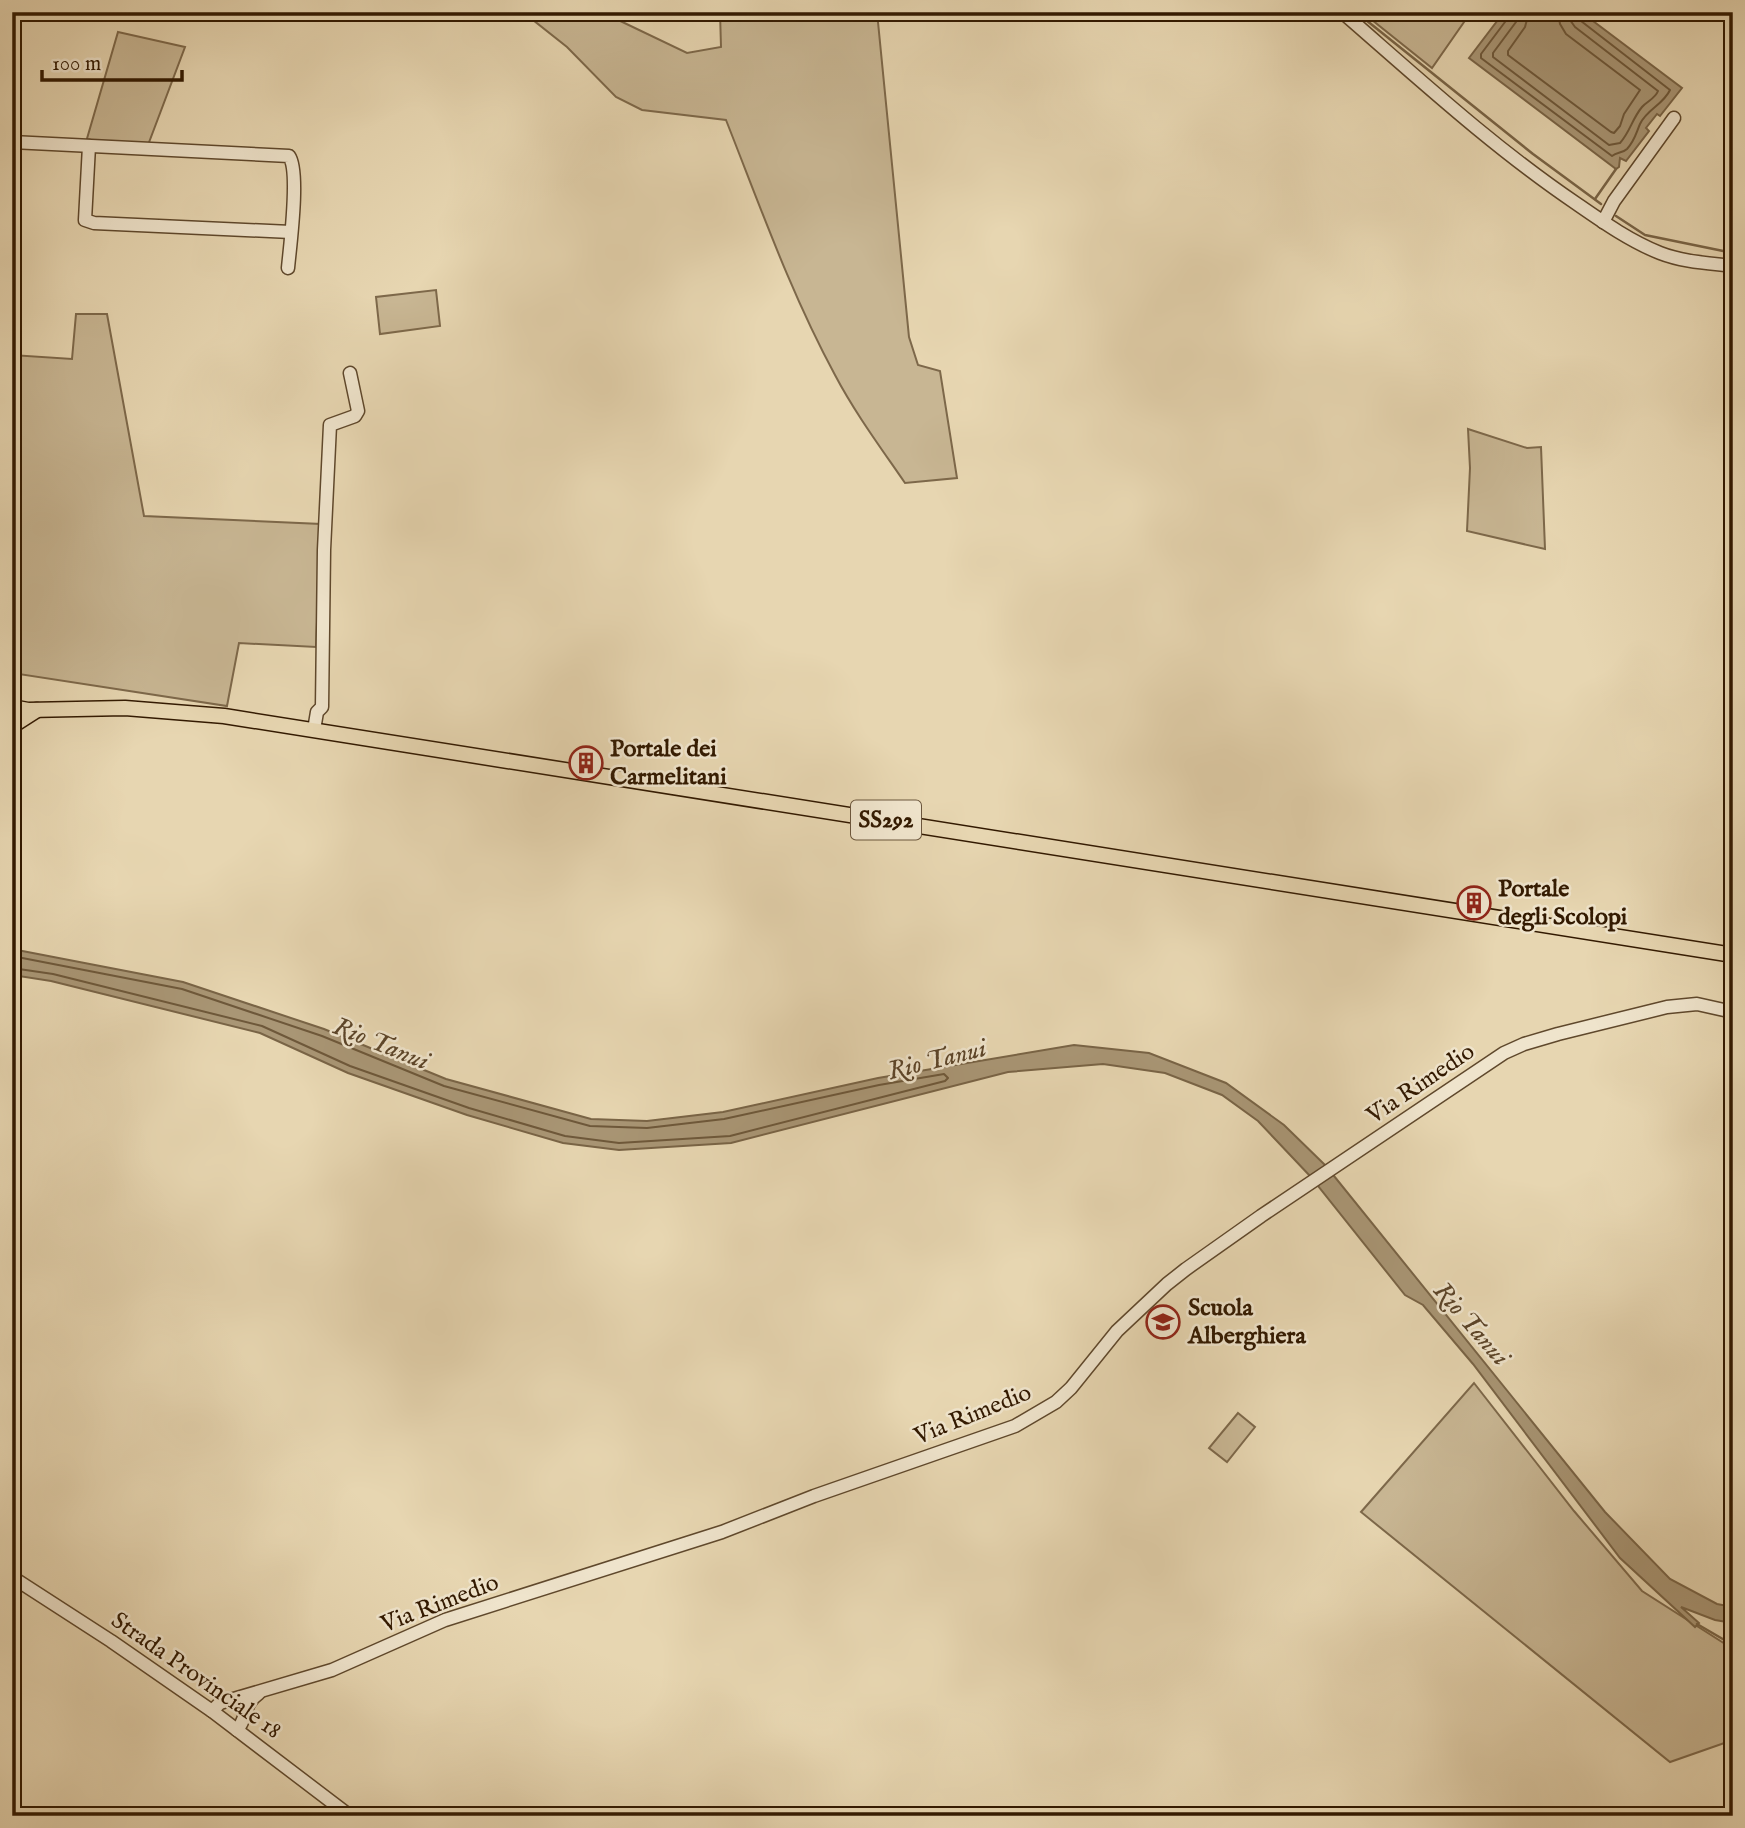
<svg xmlns="http://www.w3.org/2000/svg" width="1745" height="1828" font-family="'IM FELL English',serif">
	<rect width="100%" height="100%" fill="#e7d6b1"/>
	<filter id="stains"><feTurbulence type="fractalNoise" baseFrequency=".00286" numOctaves="4"/><feColorMatrix values="0 0 0 0 .2 0 0 0 0 .09 0 0 0 0 .02 0 0 0 .5 -.17"/></filter>
	<radialGradient id="worn" r=".72"><stop offset=".6" stop-color="#630" stop-opacity="0"/><stop offset="1" stop-color="#630" stop-opacity=".3"/></radialGradient>
	<!-- green -->
	<g fill="#c8b693" stroke="#7d684a" stroke-width="2">
		<path d="M529,12H613L614,18L687,53L721,47L720,12H877L909,337L918,365L940,371L957,478L905,483C881,448 855,413 835,375C791,294 760,206 726,120L642,110L616,97L567,47L528,16Z"/>
		<polygon points="1362,12 1471,12 1432,68"/>
		<polygon points="118,32 185,47 148,145 86,142"/>
		<polygon points="436,290 440,326 380,334 376,297"/>
		<polygon points="76,314 107,314 144,516 321,524 316,647 239,643 227,706 12,673 12,355 72,359"/>
		<polygon points="1468,429 1527,448 1541,447 1545,549 1467,531 1470,468"/>
		<polygon points="1474,1383 1574,1511 1642,1591 1733,1649 1733,1740 1670,1762 1361,1512"/>
		<polygon points="1238,1413 1255,1427 1227,1462 1209,1448"/>
	</g>
	<!-- water -->
	<g fill="#a99675" stroke="#796446" stroke-width="2">
		<polygon points="1504,12 1581,12 1682,88 1660,116 1657,114 1646,128 1649,131 1626,161 1620,158 1619,167 1616,169 1469,58"/>
		<polygon points="12,949 183,982 324,1029 446,1079 591,1119 647,1121 723,1112 878,1078 1074,1045 1149,1053 1226,1083 1284,1125 1326,1166 1605,1512 1670,1579 1717,1604 1733,1607 1733,1623 1715,1620 1681,1607 1699,1623 1695,1627 1620,1558 1473,1364 1423,1305 1405,1295 1310,1176 1258,1121 1222,1095 1165,1073 1103,1064 1008,1072 731,1143 619,1150 563,1143 467,1115 348,1073 260,1033 51,981 12,975"/>
	</g>
	<g fill="none" stroke-linecap="round" stroke-linejoin="round">
		<!-- shore -->
		<g stroke="#6e583a" stroke-width="2">
			<path d="M1509,12L1508,18L1481,54V58L1612,156C1617,152 1623,153 1627,149C1635,140 1636,133 1640,124C1647,109 1663,105 1670,90L1581,21L1578,12"/>
			<path d="M1518,12L1516,22L1493,53V57L1609,145L1620,143C1630,132 1632,119 1642,107C1647,101 1655,99 1658,91L1575,27L1570,20L1569,12"/>
			<polyline points="1529,12 1525,27 1508,51 1508,55 1611,132 1614,133 1620,126 1624,114 1640,90 1566,34 1560,24 1558,12"/>
			<polyline points="12,956 182,989 322,1036 444,1086 590,1126 647,1128 724,1119 879,1085 944,1074 948,1078 945,1081 730,1136 619,1143 565,1136 469,1108 350,1066 262,1026 53,974 12,968"/>
		</g>
		<!-- stream -->
		<g stroke="#796446" stroke-width="2.5">
			<polyline points="1356,12 1533,154 1601,204"/>
			<polyline points="1595,199 1616,169"/>
			<polyline points="1616,216 1645,235 1733,253"/>
			<polyline points="1697,1624 1733,1645"/>
		</g>
		<defs>
			<g id="minor">
				<path d="M1342,12C1418,78 1494,148 1577,204C1603,222 1630,241 1660,253C1683,262 1708,263 1733,266"/>
				<path d="M12,142L289,156C300,171 290,246 288,268"/>
				<polyline points="89,146 85,220 94,223 291,232"/>
				<polyline points="1603,222 1614,201 1674,118"/>
				<polyline points="314,730 317,712 322,707 324,550 330,425 355,416 358,411 350,373"/>
				<polyline points="12,1577 111,1641 212,1711 350,1816"/>
				<polyline points="212,1711 220,1703 332,1670 445,1620 722,1532 814,1496 1015,1426 1056,1402 1071,1388 1117,1331 1167,1284 1186,1269 1261,1216 1504,1053 1524,1044 1558,1034 1667,1007 1697,1004 1733,1012"/>
				<path d="M237,1730C248,1718 242,1705 259,1693"/>
			</g>
			<g id="major">
				<polyline points="12,707 28,710 125,708 224,716 1733,955"/>
				<polyline points="12,726 37,710"/>
			</g>
		</defs>
		<!-- minor casing -->
		<use href="#minor" stroke="#5f482c" stroke-width="15"/>
		<!-- major casing -->
		<use href="#major" stroke="#321900" stroke-width="17"/>
		<!-- minor -->
		<use href="#minor" stroke="#efe4cc" stroke-width="12"/>
		<!-- major -->
		<use href="#major" stroke="#e7d6b1" stroke-width="14"/>
	</g>
	<!-- icons -->
	<defs>
		<symbol id="building-ring" viewBox="-11 -11 22 22"><circle r="9.5" fill="#efe4cc" stroke="#8f2418" stroke-width="1.5"/><path d="M-4-6H4V6H1V3H-1V6H-4ZM-2.5-4.3h1.7v1.8h-1.7ZM.8-4.3h1.7v1.8H.8ZM-2.5-1h1.7V.8h-1.7ZM.8-1h1.7V.8H.8Z" fill="#8f2418"/></symbol>
		<symbol id="school-ring" viewBox="-11 -11 22 22"><circle r="9.5" fill="#efe4cc" stroke="#8f2418" stroke-width="1.5"/><path d="M0-5L7-2L0 1L-7-2ZM-4 1L0 2.5L4 1V4Q0 6-4 4Z" fill="#8f2418"/></symbol>
	</defs>
	<g fill-rule="evenodd">
		<use href="#building-ring" x="567" y="744" width="38" height="38"/>
		<use href="#building-ring" x="1455" y="884" width="38" height="38"/>
		<use href="#school-ring" x="1144" y="1303" width="38" height="38"/>
	</g>
	<g text-anchor="middle" dominant-baseline="central" stroke-width="5" stroke-linejoin="round" paint-order="stroke">
		<!-- shield labels -->
		<rect fill="#efe4cc" stroke="#6b563d" stroke-width="2" x="851" y="800.5" width="70" height="39" rx="5"/>
		<g font-size="23" font-weight="bold" fill="#321900">
			<text x="886" y="820">SS292</text>
		</g>
		<!-- poi labels -->
		<g font-size="24" font-weight="bold" fill="#321900" stroke="#efe4cc" text-anchor="start">
			<text x="610" y="749">Portale dei<tspan x="610" dy="28">Carmelitani</tspan></text>
			<text x="1498" y="889">Portale<tspan x="1498" dy="28">degli Scolopi</tspan></text>
			<text x="1188" y="1308">Scuola<tspan x="1188" dy="28">Alberghiera</tspan></text>
		</g>
		<!-- street labels -->
		<g font-size="24" fill="#321900" stroke="#efe4cc">
			<text transform="translate(1421 1084) rotate(-34)">Via Rimedio</text>
			<text transform="translate(973 1415) rotate(-22)">Via Rimedio</text>
			<text transform="translate(440 1604) rotate(-21)">Via Rimedio</text>
			<text transform="translate(196 1676) rotate(35)">Strada Provinciale 18</text>
		</g>
		<!-- water labels -->
		<g font-size="26" font-style="italic" fill="#5c4529" stroke="#efe4cc">
			<text transform="translate(381 1044) rotate(22)">Rio Tanui</text>
			<text transform="translate(937 1060) rotate(-14)">Rio Tanui</text>
			<text transform="translate(1471 1324) rotate(49)">Rio Tanui</text>
		</g>
	</g>
	<!-- margin -->
	<rect width="1745" height="1828" fill="none" stroke="#e7d6b1" stroke-width="42"/>
	<rect x="14" y="14" width="1717" height="1800" fill="none" stroke="#321900" stroke-width="3.5"/>
	<rect x="21" y="21" width="1703" height="1786" fill="none" stroke="#321900" stroke-width="2"/>
	<!-- scale -->
	<path d="M42 70v10h140v-10" fill="none" stroke="#321900" stroke-width="3.5"/>
	<text x="52" y="70" font-size="21" fill="#321900" stroke="#efe4cc" stroke-width="5" paint-order="stroke">100 m</text>
	<rect width="100%" height="100%" filter="url(#stains)"/>
	<rect width="100%" height="100%" fill="url(#worn)"/>
</svg>
